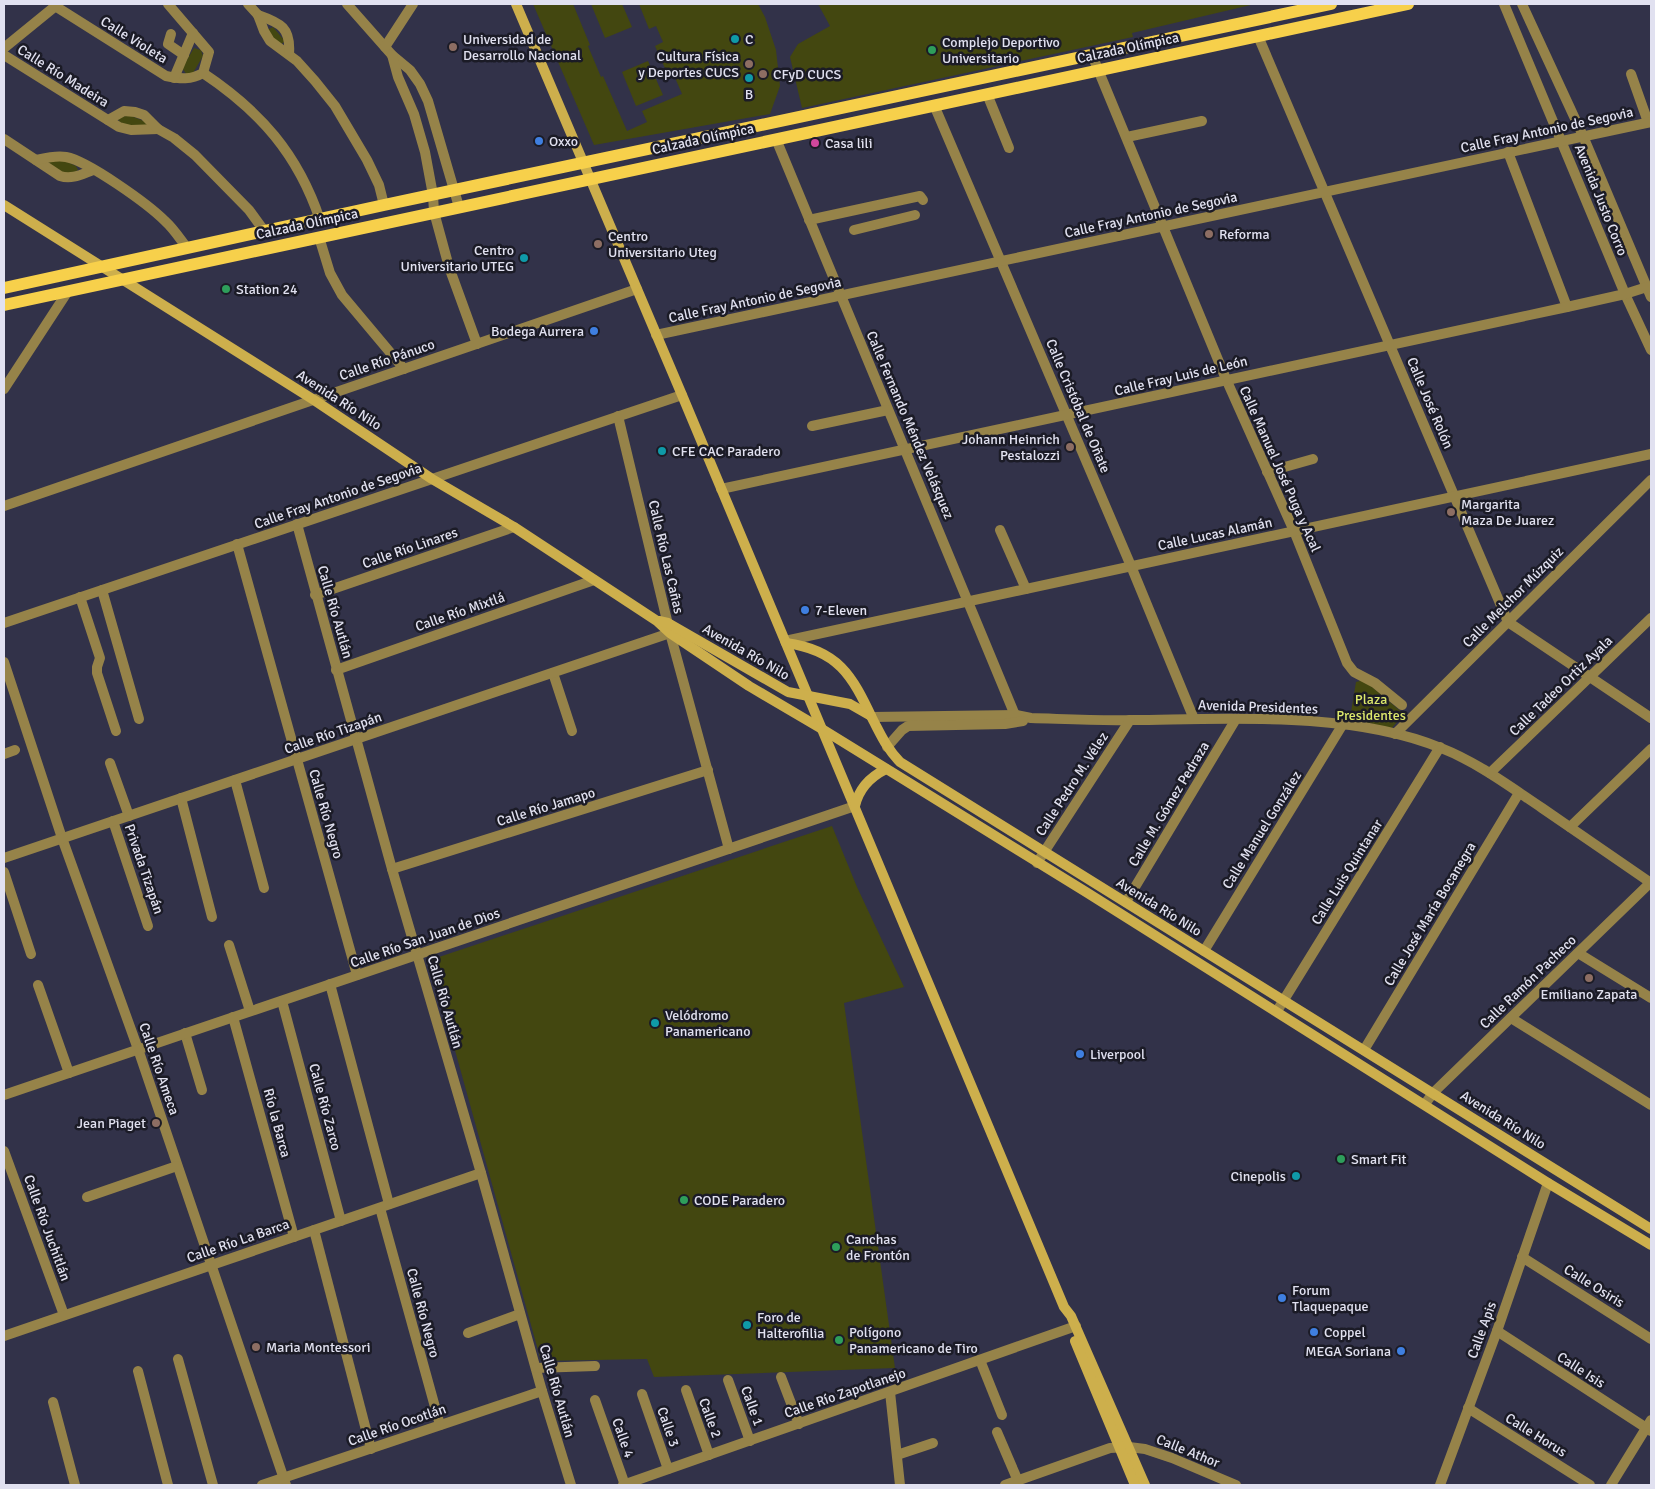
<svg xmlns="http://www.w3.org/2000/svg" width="1655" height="1489" font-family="Signika,sans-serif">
	<rect width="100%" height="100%" fill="#323249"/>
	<!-- green -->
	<g fill="#434710">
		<polygon points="533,4 573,4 590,45 588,46 601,77 603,76 627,131 647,122 642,111 682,94 673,73 668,75 655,46 663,42 656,26 649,29 639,4 758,4 765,17 776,50 780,86 770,114 594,145"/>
		<polygon points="591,4 622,4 632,27 605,38"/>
		<polygon points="818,4 1255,4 1132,33 1133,37 802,108 790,57 798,44 830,26"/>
		<polygon points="273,27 284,40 284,42 279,46 267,30"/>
		<polygon points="194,48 201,50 203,56 193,73 187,75 182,68"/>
		<polygon points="648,61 663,95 636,106 622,72"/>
		<polygon points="129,115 146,122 148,126 124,125 119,121 118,118"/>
		<polygon points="63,160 76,166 78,170 66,177 48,162"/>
		<polygon points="1364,680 1404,714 1391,729 1350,718 1356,682"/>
		<polygon points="832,826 857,887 904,987 844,1003 895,1368 654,1377 647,1359 541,1361 430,960"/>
	</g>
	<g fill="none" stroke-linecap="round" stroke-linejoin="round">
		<!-- street -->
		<g stroke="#968349" stroke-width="10">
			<polyline points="248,4 258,15 264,31 270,41 297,61 315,81 335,106 367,160 379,185 384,205"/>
			<polyline points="347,4 392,55 410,70 420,84 428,101 459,207"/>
			<polyline points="1504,4 1625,294 1651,350"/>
			<polyline points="1522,4 1583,136 1651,297"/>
			<path d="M55,6L166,76C180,79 191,80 203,73L209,52L168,4"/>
			<path d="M258,15C281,23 291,28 289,54"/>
			<polyline points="171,34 168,44 184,55"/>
			<polyline points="1258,36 1508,622 1651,718"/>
			<polyline points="385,47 413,4"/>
			<polyline points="4,48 58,4"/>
			<polyline points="4,55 119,127 131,130 158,129"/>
			<polyline points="392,55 398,77 414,114 425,152 433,195 434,212 449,267 477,344"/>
			<polyline points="1092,55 1226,379 1294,531 1347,663 1354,672 1375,683 1402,705"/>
			<path d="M203,73C260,111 298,154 320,220"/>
			<polyline points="1631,74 1648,122"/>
			<polyline points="174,78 193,33"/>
			<polyline points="987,94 1009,148"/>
			<polyline points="934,105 1131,566 1194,719"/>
			<polyline points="108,120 124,111 135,112 144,115 158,129 174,138 195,155 249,210 265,232"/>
			<polyline points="1127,137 1202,121"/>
			<path d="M4,139L60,176C72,180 82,174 93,170"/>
			<polyline points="776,139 1017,720"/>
			<polyline points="1508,152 1567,307"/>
			<path d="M36,160C45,158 56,155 66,157C88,161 148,204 165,221C174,229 180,239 187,248"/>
			<polyline points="809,220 920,196 923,200"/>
			<polyline points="854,230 915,215"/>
			<polyline points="319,237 330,273 342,295 404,369"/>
			<polyline points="656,335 1651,122"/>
			<polyline points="4,389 68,291"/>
			<polyline points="618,416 670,633 729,849"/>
			<polyline points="812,426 888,410"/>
			<polyline points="1267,472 1313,459"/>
			<polyline points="721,489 1567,307 1625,294 1647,287"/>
			<polyline points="4,506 637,289"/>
			<polyline points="297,524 392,869 481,1173 542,1391 571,1485"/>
			<polyline points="1000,530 1026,589"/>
			<polyline points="237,544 357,975"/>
			<polyline points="102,590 139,719"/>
			<polyline points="315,595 514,527"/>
			<polyline points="80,597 100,658 97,667 97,673 116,731"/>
			<polyline points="4,623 682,395"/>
			<polyline points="785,641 1651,454"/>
			<polyline points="4,662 62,838 138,1049 286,1485"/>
			<polyline points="336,670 594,580"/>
			<polyline points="553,673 572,731"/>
			<path d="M872,717L1016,715L1031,718C1065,719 1099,721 1133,720C1230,719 1351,711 1441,748C1477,762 1509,786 1542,808C1578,833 1615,858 1651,883"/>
			<polyline points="1395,734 1651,480"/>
			<polyline points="887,747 902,730 908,726 1005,724 1023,721"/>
			<polyline points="4,754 15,750"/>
			<polyline points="110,763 129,816"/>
			<polyline points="1490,773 1651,618"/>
			<polyline points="235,780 264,888"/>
			<polyline points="181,798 212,917"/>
			<polyline points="113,821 148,926"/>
			<polyline points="1570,827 1651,749"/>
			<polyline points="4,858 670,633"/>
			<polyline points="1037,863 1130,720"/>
			<polyline points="392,869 708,770"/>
			<polyline points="4,872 31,954"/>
			<polyline points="1126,902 1236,719"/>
			<polyline points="229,945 250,1011"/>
			<polyline points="1204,951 1343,724"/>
			<polyline points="1578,953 1651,998"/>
			<polyline points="330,984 389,1204"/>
			<polyline points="38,985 69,1073"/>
			<polyline points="282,1001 341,1221"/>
			<polyline points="1277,1011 1440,747"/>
			<polyline points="233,1017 294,1237"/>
			<polyline points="1511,1018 1651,1105"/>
			<polyline points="185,1033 202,1090"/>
			<polyline points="1364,1050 1519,793"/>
			<polyline points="4,1095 855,806"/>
			<polyline points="1425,1104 1433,1093 1651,882"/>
			<polyline points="4,1151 64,1315"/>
			<polyline points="87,1197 177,1166"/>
			<polyline points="380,1208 440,1425"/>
			<polyline points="314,1230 371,1449"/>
			<polyline points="1522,1257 1651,1339"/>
			<polyline points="1497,1331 1651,1431"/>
			<polyline points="468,1333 520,1314"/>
			<polyline points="4,1336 481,1173"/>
			<polyline points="178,1359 213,1485"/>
			<polyline points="980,1360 1002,1415"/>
			<polyline points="536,1368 595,1366"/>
			<polyline points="138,1371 168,1485"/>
			<polyline points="781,1377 799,1424"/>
			<polyline points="728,1380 750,1441"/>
			<polyline points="686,1390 709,1455"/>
			<polyline points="890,1392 900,1485"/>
			<polyline points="642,1394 668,1469"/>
			<polyline points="595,1400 625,1485"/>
			<polyline points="53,1402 75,1485"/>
			<polyline points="1468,1408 1590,1485"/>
			<polyline points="997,1432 1018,1481"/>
			<polyline points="897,1455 933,1443"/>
			<polyline points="262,1485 542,1391"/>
			<polyline points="623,1485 1076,1326"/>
			<polyline points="1005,1485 1110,1448 1129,1447 1145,1449 1172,1458 1236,1485"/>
			<polyline points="1440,1485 1497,1331 1548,1183"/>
			<polyline points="1611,1485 1651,1420"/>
		</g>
		<!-- secondary -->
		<g stroke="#cdaf4c" stroke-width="10">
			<polyline points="516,4 682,395 1064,1307 1071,1316 1145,1485"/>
			<polyline points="4,205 314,400 432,479 514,527 657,621 670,633 749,686 822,729 1086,892 1548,1183 1651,1245"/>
			<polyline points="659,621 668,623 788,692 850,704 871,716"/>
			<path d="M786,643C838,650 852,675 873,720C881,735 887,749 900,762L1651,1229"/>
			<path d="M855,806C859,788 870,777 886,769"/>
			<polyline points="1075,1341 1135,1485"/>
		</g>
		<!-- primary -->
		<g stroke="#f7d04b" stroke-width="12">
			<polyline points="4,288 384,205 1331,4"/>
			<polyline points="4,305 1408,4"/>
		</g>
	</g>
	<!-- markers -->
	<g fill="#0f9aa8" stroke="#1b1b26" stroke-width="2">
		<circle cx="735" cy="39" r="5"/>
		<circle cx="749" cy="78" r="5"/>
		<circle cx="524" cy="258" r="5"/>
		<circle cx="662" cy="451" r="5"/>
		<circle cx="655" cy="1023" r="5"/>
		<circle cx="1296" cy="1176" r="5"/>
		<circle cx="747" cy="1325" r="5"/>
	</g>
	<g fill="#8d6e63" stroke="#1b1b26" stroke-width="2">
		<circle cx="453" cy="47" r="5"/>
		<circle cx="749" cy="64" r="5"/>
		<circle cx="763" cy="74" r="5"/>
		<circle cx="1209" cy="234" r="5"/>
		<circle cx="598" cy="244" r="5"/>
		<circle cx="1070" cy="447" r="5"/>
		<circle cx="1451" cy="512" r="5"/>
		<circle cx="1589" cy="978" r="5"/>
		<circle cx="156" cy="1123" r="5"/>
		<circle cx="256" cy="1347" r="5"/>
	</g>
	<g fill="#2e9e5b" stroke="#1b1b26" stroke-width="2">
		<circle cx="932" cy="50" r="5"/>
		<circle cx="226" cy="289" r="5"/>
		<circle cx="1341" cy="1159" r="5"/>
		<circle cx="684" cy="1200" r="5"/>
		<circle cx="836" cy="1247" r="5"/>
		<circle cx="839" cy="1340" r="5"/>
	</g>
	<g fill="#3f7fe0" stroke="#1b1b26" stroke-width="2">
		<circle cx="539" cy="141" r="5"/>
		<circle cx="594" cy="331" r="5"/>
		<circle cx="805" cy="610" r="5"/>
		<circle cx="1080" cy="1054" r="5"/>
		<circle cx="1282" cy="1298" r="5"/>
		<circle cx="1314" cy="1332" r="5"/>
		<circle cx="1401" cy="1351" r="5"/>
	</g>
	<circle fill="#d1479c" stroke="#1b1b26" stroke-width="2" cx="815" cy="143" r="5"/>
	<g text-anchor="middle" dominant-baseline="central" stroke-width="5" stroke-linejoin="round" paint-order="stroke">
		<!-- poi labels -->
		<g font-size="14" fill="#e1e1f0" stroke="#1b1b26" text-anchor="start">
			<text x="463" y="39">Universidad de<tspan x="463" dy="16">Desarrollo Nacional</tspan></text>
			<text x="745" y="39">C</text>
			<text x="942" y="42">Complejo Deportivo<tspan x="942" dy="16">Universitario</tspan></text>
			<text x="739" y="56" text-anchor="end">Cultura Física<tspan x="739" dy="16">y Deportes CUCS</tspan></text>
			<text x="773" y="74">CFyD CUCS</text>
			<text x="749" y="94" text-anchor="middle">B</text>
			<text x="549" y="141">Oxxo</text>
			<text x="825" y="143">Casa lili</text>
			<text x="1219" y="234">Reforma</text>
			<text x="608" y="236">Centro<tspan x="608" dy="16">Universitario Uteg</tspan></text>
			<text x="514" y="250" text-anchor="end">Centro<tspan x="514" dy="16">Universitario UTEG</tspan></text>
			<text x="236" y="289">Station 24</text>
			<text x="584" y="331" text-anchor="end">Bodega Aurrera</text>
			<text x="1060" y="439" text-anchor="end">Johann Heinrich<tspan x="1060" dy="16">Pestalozzi</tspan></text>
			<text x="672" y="451">CFE CAC Paradero</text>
			<text x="1461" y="504">Margarita<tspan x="1461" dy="16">Maza De Juarez</tspan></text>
			<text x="815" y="610">7-Eleven</text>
			<text x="1589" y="994" text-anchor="middle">Emiliano Zapata</text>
			<text x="665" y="1015">Velódromo<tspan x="665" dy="16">Panamericano</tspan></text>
			<text x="1090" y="1054">Liverpool</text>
			<text x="146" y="1123" text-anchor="end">Jean Piaget</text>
			<text x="1351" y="1159">Smart Fit</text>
			<text x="1286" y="1176" text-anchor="end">Cinepolis</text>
			<text x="694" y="1200">CODE Paradero</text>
			<text x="846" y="1239">Canchas<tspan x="846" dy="16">de Frontón</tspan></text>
			<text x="1292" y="1290">Forum<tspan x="1292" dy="16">Tlaquepaque</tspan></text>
			<text x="757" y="1317">Foro de<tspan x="757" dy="16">Halterofilia</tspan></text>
			<text x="849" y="1332">Polígono<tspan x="849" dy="16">Panamericano de Tiro</tspan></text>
			<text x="1324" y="1332">Coppel</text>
			<text x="266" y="1347">Maria Montessori</text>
			<text x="1391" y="1351" text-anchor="end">MEGA Soriana</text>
		</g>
		<!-- street labels -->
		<g font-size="14" fill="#e1e1f0" stroke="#1b1b26">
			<text transform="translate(134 40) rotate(32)">Calle Violeta</text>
			<text transform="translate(1128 48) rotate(-12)">Calzada Olímpica</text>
			<text transform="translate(63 76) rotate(32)">Calle Río Madeira</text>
			<text transform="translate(1547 130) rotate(-12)">Calle Fray Antonio de Segovia</text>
			<text transform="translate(703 139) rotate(-12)">Calzada Olímpica</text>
			<text transform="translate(1601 200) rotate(68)">Avenida Justo Corro</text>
			<text transform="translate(1151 215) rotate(-12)">Calle Fray Antonio de Segovia</text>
			<text transform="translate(307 224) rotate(-12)">Calzada Olímpica</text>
			<text transform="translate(755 300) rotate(-12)">Calle Fray Antonio de Segovia</text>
			<text transform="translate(387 360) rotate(-19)">Calle Río Pánuco</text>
			<text transform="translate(1181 376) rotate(-13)">Calle Fray Luis de León</text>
			<text transform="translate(339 400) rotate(33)">Avenida Río Nilo</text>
			<text transform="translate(1430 403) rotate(67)">Calle José Rolón</text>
			<text transform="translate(1078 406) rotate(67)">Calle Cristóbal de Oñate</text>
			<text transform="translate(910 425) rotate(67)">Calle Fernando Méndez Velásquez</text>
			<text transform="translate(1280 469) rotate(66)">Calle Manuel José Puga y Acal</text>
			<text transform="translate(338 496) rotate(-19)">Calle Fray Antonio de Segovia</text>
			<text transform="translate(1215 534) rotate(-12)">Calle Lucas Alamán</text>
			<text transform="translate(410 548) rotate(-19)">Calle Río Linares</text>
			<text transform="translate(666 557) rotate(77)">Calle Río Las Cañas</text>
			<text transform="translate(1513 597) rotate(-45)">Calle Melchor Múzquiz</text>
			<text transform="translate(335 612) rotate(74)">Calle Río Autlán</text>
			<text transform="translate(460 612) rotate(-19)">Calle Río Mixtlá</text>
			<text transform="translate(746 652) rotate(30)">Avenida Río Nilo</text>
			<text transform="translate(1561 686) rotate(-44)">Calle Tadeo Ortiz Ayala</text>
			<text transform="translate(1258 707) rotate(2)">Avenida Presidentes</text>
			<text transform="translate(333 733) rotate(-19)">Calle Río Tizapán</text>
			<text transform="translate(1072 784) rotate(-57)">Calle Pedro M. Vélez</text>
			<text transform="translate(1169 804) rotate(-59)">Calle M. Gómez Pedraza</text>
			<text transform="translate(546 807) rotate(-17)">Calle Río Jamapo</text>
			<text transform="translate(326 814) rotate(74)">Calle Río Negro</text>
			<text transform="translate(1262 830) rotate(-58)">Calle Manuel González</text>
			<text transform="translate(144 869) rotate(71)">Privada Tizapán</text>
			<text transform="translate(1347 872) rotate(-58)">Calle Luis Quintanar</text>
			<text transform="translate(1159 907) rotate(32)">Avenida Río Nilo</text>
			<text transform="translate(1430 914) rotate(-59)">Calle José María Bocanegra</text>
			<text transform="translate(425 938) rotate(-19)">Calle Río San Juan de Dios</text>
			<text transform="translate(1528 982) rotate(-44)">Calle Ramón Pacheco</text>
			<text transform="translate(445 1002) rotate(74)">Calle Río Autlán</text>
			<text transform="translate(159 1069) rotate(71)">Calle Río Ameca</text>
			<text transform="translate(325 1107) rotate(75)">Calle Río Zarco</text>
			<text transform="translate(1503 1120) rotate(32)">Avenida Río Nilo</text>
			<text transform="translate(277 1123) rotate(75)">Río la Barca</text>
			<text transform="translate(47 1228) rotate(70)">Calle Río Juchitlán</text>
			<text transform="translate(238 1241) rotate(-19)">Calle Río La Barca</text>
			<text transform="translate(1594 1286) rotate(32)">Calle Osiris</text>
			<text transform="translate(423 1313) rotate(75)">Calle Río Negro</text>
			<text transform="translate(1482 1330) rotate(-70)">Calle Apis</text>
			<text transform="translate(1581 1370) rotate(33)">Calle Isis</text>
			<text transform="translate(557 1391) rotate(74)">Calle Río Autlán</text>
			<text transform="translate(845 1393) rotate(-19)">Calle Río Zapotlanejo</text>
			<text transform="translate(752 1406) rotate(70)">Calle 1</text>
			<text transform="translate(710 1418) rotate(70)">Calle 2</text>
			<text transform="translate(397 1425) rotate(-19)">Calle Río Ocotlán</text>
			<text transform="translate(668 1427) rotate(71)">Calle 3</text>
			<text transform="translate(1536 1435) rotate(32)">Calle Horus</text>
			<text transform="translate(623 1438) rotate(71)">Calle 4</text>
			<text transform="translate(1188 1451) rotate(22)">Calle Athor</text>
		</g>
		<!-- park labels -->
		<g font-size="14" fill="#dde96c" stroke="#1b1b26">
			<text x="1371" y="699">Plaza<tspan x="1371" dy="16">Presidentes</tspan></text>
		</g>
	</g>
	<!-- border -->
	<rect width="1655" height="1489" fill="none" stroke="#e1e1f0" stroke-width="10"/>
</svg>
